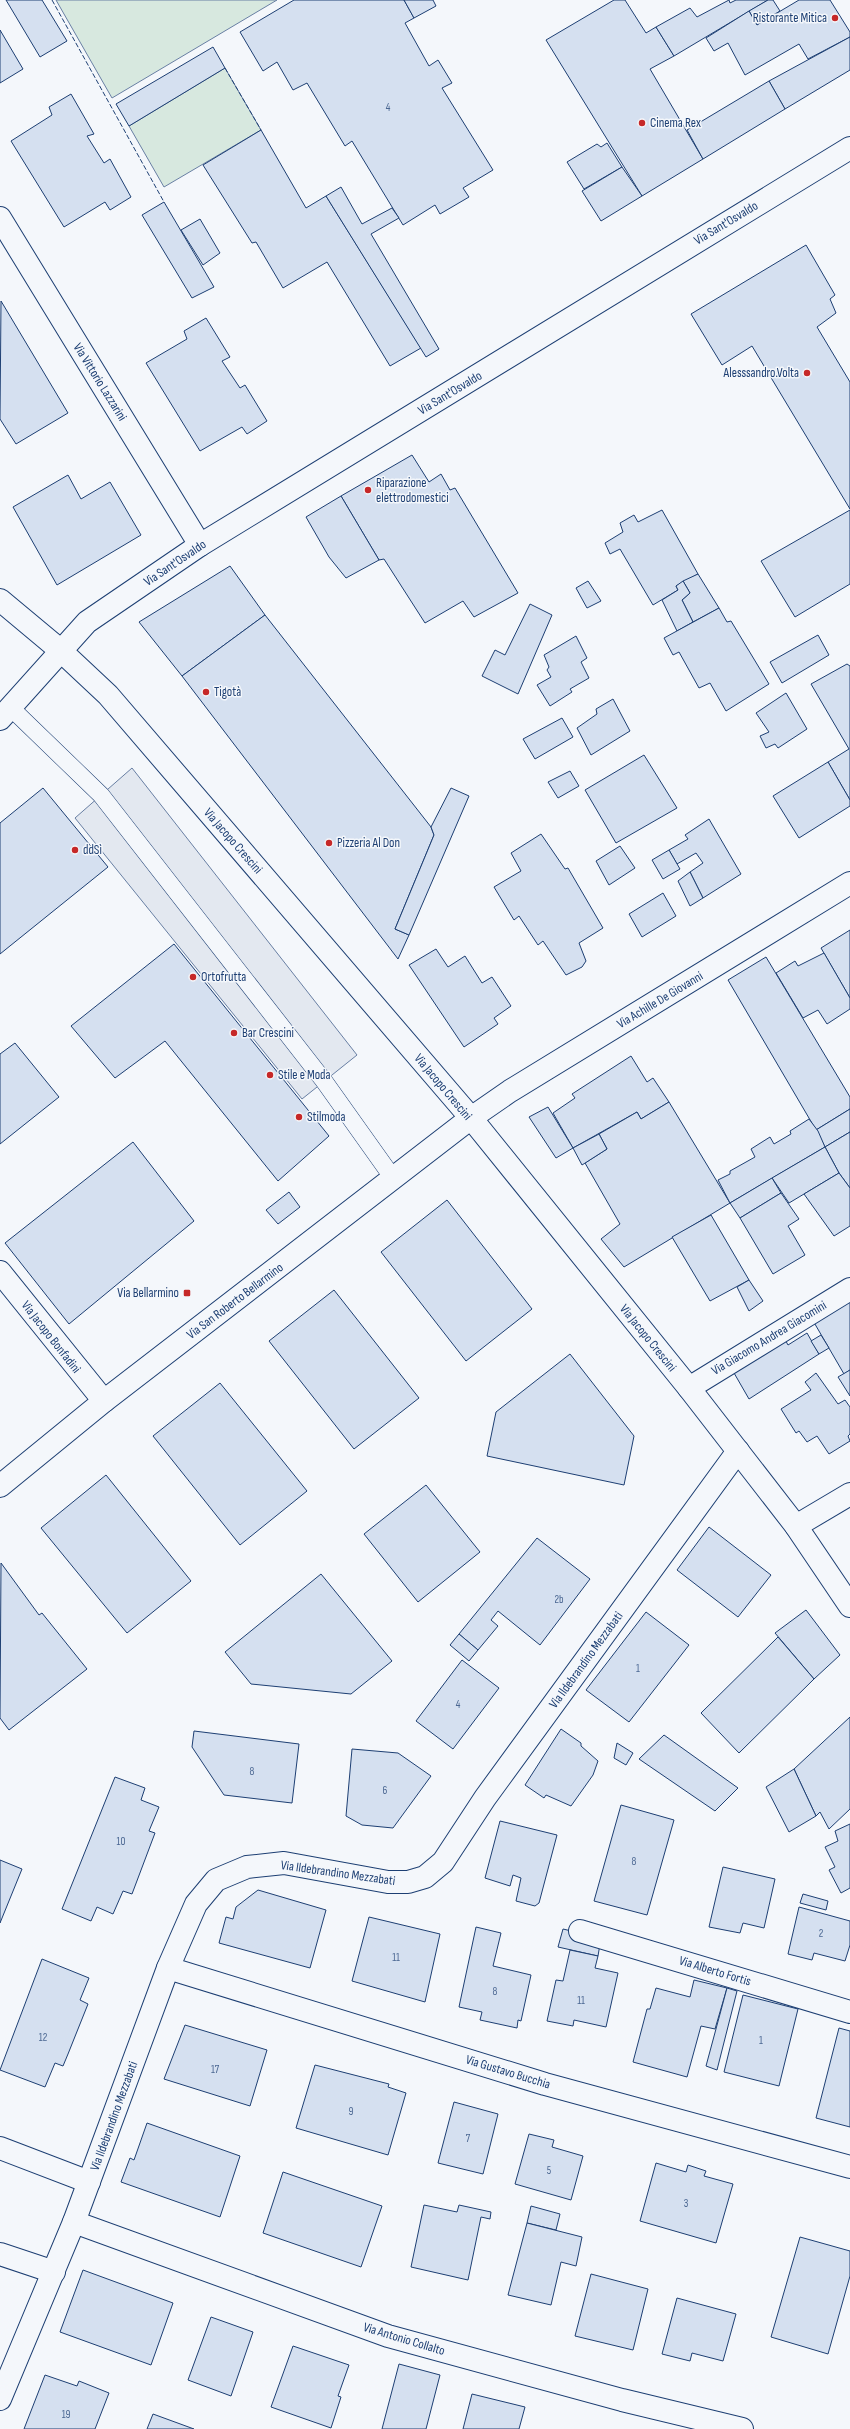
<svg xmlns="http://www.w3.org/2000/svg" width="850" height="2429" font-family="'Sofia Sans Condensed',sans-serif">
	<rect width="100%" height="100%" fill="#f4f7fb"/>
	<!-- green -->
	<g fill="#d7e8df" stroke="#687fa3">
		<polygon points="56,0 277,0 112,98"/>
		<polygon points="225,68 261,130 164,187 129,126"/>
	</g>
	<!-- parking -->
	<polygon fill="#e3e8f0" stroke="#687fa3" points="132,768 357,1055 302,1099 75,818"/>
	<!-- building -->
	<g fill="#d5e0f0" stroke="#1d3f73">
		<polygon points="6,0 42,0 67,41 40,57"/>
		<polygon points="294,0 404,0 414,18 405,23 429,66 438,60 452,83 442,88 493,170 463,188 469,197 440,214 435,205 403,225 352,141 345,146 307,83 293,90 277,62 263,71 240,32"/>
		<polygon points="404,0 433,0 436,6 414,18"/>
		<polygon points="614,0 625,0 646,33 656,27 674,56 650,69 703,159 642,196 546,40"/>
		<polygon points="729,0 730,3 736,0 768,0 674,56 656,27 690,8 697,17"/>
		<polygon points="768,0 773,0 780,11 757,25 749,11"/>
		<polygon points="799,0 830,0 850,32 850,37 808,59 799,44 745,75 728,43 714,51 706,38 749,11 757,25"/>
		<polygon points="0,30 23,69 0,83"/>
		<polygon points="850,37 850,70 785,109 769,81"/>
		<polygon points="213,47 225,68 129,126 116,104"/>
		<polygon points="769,81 785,109 703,159 687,130"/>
		<polygon points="71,94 94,134 87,136 104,163 110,159 131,197 110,210 105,202 64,227 11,141 52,115 49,107"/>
		<polygon points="261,130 306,208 326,196 421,348 390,366 327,262 283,288 256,242 252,243 203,165"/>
		<polygon points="607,143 622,167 584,189 567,162 597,144 601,147"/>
		<polygon points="622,167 642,196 601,221 582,191"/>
		<polygon points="341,187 362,224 392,208 399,218 371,234 439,349 426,357 326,196"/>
		<polygon points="164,202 214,287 192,298 142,215"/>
		<polygon points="200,219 220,253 203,265 181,230"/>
		<polygon points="806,245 835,295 830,299 836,313 817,327 850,382 850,509 752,346 722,365 691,314"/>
		<polygon points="1,301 68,413 16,444 0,419"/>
		<polygon points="206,318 230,357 222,361 240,388 245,385 267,421 247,434 242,427 200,451 146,363 187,339 184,331"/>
		<polygon points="412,455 429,482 441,474 450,490 455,488 518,593 474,617 463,601 425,623 384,559 379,560 341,496"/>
		<polygon points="68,475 81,499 110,482 141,535 57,585 13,507"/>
		<polygon points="341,496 379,560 346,578 329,557 306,517"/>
		<polygon points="662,510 698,574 676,586 678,590 653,605 620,549 610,554 605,543 623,532 620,523 634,515 638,522"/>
		<polygon points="850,510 850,584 795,617 761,561"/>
		<polygon points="230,566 265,615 182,676 139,622"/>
		<polygon points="698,574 719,608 693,622 682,600 690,593 683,581"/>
		<polygon points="588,581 601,601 587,608 576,588"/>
		<polygon points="683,581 690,593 682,600 693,622 677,631 662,600 678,590 676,586"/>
		<polygon points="530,604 552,615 518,694 482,676 495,650 505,655"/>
		<polygon points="719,608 727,622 731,621 769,684 726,711 710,683 699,688 679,652 673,655 664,638"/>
		<polygon points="265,615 431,827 434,835 395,929 409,935 398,959 182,676"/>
		<polygon points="818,635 829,655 782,683 770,662"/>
		<polygon points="576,636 587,658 581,662 589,678 570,689 572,692 550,706 537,685 551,677 547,670 549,667 544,655"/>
		<polygon points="847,664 850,666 850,800 828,762 849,749 811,684"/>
		<polygon points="786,693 807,729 778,748 775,744 766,748 760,736 769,732 756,713"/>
		<polygon points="613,699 630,731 591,755 577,728 597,714 596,709"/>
		<polygon points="562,718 573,737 535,759 523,739"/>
		<polygon points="644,755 677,808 616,843 585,790"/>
		<polygon points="828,762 850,800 850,806 799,838 773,796"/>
		<polygon points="570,771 579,786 558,798 548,782"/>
		<polygon points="43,788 108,867 0,954 0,823"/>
		<polygon points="451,788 469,796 409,935 395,929 434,835 431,827"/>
		<polygon points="709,819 741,874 703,898 690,872 703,863 696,853 677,864 669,850 688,839 685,835"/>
		<polygon points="541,834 565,869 568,868 603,928 579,943 586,961 582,967 566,975 543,941 538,945 519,916 514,920 494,887 521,871 511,853"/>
		<polygon points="620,846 635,868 609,885 596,861"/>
		<polygon points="669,850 680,869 663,879 652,860"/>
		<polygon points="690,872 703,898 690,906 678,881"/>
		<polygon points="663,893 676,916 642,937 629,914"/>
		<polygon points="850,930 850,998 821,948"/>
		<polygon points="174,944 329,1136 278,1181 165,1041 115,1078 71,1026"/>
		<polygon points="436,949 448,967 465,956 482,983 492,977 511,1006 494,1018 498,1024 464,1047 409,965"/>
		<polygon points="824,953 850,998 850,1009 827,1024 818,1010 803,1018 776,973 795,961 798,966"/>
		<polygon points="766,957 850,1097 850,1109 816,1130 728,980"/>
		<polygon points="15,1043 59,1097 0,1144 0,1054"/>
		<polygon points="631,1056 647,1082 653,1078 669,1102 641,1119 637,1112 573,1148 553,1113 575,1098 572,1094"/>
		<polygon points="669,1102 730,1203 624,1267 601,1239 620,1224 585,1163 607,1149 599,1134 637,1112 641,1119"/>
		<polygon points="548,1107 573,1148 556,1158 529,1117"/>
		<polygon points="850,1109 850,1132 825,1147 816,1130"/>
		<polygon points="809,1119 818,1131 825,1147 730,1203 718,1180 730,1174 730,1171 755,1157 751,1149 770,1137 774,1144 791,1134 790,1131"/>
		<polygon points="850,1132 850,1188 839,1173 825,1147"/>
		<polygon points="599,1134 607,1149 582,1165 573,1148"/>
		<polygon points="133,1142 194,1221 69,1324 5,1243"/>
		<polygon points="825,1147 839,1173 789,1203 772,1178"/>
		<polygon points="839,1173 850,1188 850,1226 834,1236 804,1194"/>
		<polygon points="772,1178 781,1193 740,1218 730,1203"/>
		<polygon points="289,1192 300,1207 278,1224 266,1210"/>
		<polygon points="781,1193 799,1219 788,1226 805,1255 773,1274 740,1218"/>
		<polygon points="447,1200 532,1309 466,1361 381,1252"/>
		<polygon points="711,1215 749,1280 710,1301 672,1237"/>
		<polygon points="749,1280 763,1301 749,1311 737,1287"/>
		<polygon points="334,1290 419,1398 354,1449 269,1341"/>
		<polygon points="850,1297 850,1370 844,1374 812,1319"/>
		<polygon points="781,1332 788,1345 807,1333 819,1354 749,1399 730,1366"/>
		<polygon points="821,1335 829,1348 819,1354 811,1341"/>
		<polygon points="570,1354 634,1436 624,1485 487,1456 496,1412"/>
		<polygon points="850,1370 850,1396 838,1377"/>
		<polygon points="816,1373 838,1404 845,1400 850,1407 850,1434 848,1436 850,1441 829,1454 817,1436 807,1442 799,1431 796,1433 781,1409 811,1390 805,1382"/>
		<polygon points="220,1383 307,1491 240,1545 153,1436"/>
		<polygon points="106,1475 191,1581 127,1633 41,1528"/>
		<polygon points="426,1485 480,1552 418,1602 364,1534"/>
		<polygon points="709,1527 771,1575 738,1617 677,1570"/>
		<polygon points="537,1538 590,1579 540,1645 498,1611 491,1620 498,1626 478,1650 459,1634"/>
		<polygon points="1,1563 39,1615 42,1613 87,1669 9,1730 0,1718"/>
		<polygon points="321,1574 392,1661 351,1694 251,1684 225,1652"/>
		<polygon points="806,1610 840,1655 814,1679 775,1633"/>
		<polygon points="646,1612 689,1645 629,1722 586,1690"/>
		<polygon points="459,1634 478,1650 469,1661 450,1645"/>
		<polygon points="778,1637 814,1679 739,1753 701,1713"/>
		<polygon points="462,1660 499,1688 453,1749 416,1721"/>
		<polygon points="850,1717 850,1809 829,1829 820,1812 816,1816 794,1769"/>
		<polygon points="561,1729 581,1743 581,1746 598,1761 593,1775 571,1806 546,1795 544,1798 525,1785"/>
		<polygon points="194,1731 299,1744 292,1803 224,1795 192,1747"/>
		<polygon points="664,1735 738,1788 715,1811 639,1759"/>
		<polygon points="617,1743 633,1753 626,1765 614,1758"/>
		<polygon points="352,1749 398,1753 431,1776 393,1828 362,1825 346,1816"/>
		<polygon points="794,1769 816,1816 789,1832 766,1787"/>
		<polygon points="115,1777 145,1788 141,1800 159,1807 149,1831 155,1833 132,1894 123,1891 113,1914 97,1907 91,1921 62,1909"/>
		<polygon points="621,1805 674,1820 647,1915 594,1901"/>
		<polygon points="500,1821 557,1835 539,1903 535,1906 516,1901 521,1878 513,1875 510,1886 485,1878"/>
		<polygon points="850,1824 850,1888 841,1893 829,1870 835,1867 825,1847 838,1841 835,1831"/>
		<polygon points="0,1860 22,1869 0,1923"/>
		<polygon points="723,1867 775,1879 764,1928 743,1923 740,1933 709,1927"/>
		<polygon points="258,1890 326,1910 310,1968 219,1943 226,1917 233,1919 236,1907"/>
		<polygon points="803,1894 828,1901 826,1910 800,1903"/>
		<polygon points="799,1907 850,1921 850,1945 845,1961 814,1953 812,1960 788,1954"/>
		<polygon points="369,1917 440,1934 425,2002 352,1981"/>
		<polygon points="476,1927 501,1933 493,1966 531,1975 521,2021 518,2020 517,2028 480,2020 482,2012 459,2007"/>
		<polygon points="563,1929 601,1938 598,1956 558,1947"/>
		<polygon points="570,1950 598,1956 595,1968 618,1973 606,2027 574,2020 573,2026 547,2021 556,1980 563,1981"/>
		<polygon points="42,1959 89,1978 80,2000 88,2004 68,2054 63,2066 55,2063 45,2087 0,2070"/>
		<polygon points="694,1980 727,1988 715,2029 701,2026 687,2077 633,2062 647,2009 650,2009 656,1988 690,1997"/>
		<polygon points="727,1988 737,1991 717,2070 706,2066"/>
		<polygon points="743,1995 798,2009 779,2086 724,2072"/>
		<polygon points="185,2025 267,2050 250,2106 164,2079"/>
		<polygon points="839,2028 850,2031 850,2127 816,2118"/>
		<polygon points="315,2065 389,2084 388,2087 406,2093 388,2155 296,2128"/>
		<polygon points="454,2102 498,2114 483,2174 438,2163"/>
		<polygon points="147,2123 240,2156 220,2217 121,2182 130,2158 134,2160"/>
		<polygon points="529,2134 554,2140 552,2147 583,2156 571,2200 515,2184"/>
		<polygon points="656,2163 686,2172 688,2165 706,2171 704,2176 733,2184 716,2243 640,2221"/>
		<polygon points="283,2172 382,2206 361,2267 263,2233"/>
		<polygon points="424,2205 457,2212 459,2205 491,2212 490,2219 481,2217 468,2280 411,2267"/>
		<polygon points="531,2206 560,2214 556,2230 527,2223"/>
		<polygon points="527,2223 582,2237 576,2266 561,2262 551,2305 508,2295"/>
		<polygon points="800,2237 850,2251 850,2276 828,2354 771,2337"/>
		<polygon points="83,2270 173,2303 151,2365 60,2332"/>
		<polygon points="591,2274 648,2289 633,2350 575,2336"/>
		<polygon points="677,2298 736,2314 723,2361 692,2353 690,2361 662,2354"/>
		<polygon points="211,2317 253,2332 231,2396 188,2380"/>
		<polygon points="293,2346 349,2365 338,2396 341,2397 331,2428 271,2407"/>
		<polygon points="399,2364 440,2375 426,2429 382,2429"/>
		<polygon points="45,2375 77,2386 79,2381 109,2393 95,2429 24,2429"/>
		<polygon points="472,2394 525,2407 519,2429 463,2429"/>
		<polygon points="153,2414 194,2429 147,2429"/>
	</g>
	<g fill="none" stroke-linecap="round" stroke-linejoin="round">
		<defs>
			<polyline id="service" points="10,707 101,795 324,1081 393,1178"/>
			<g id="minor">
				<polyline points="0,218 200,545"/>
				<polyline points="0,600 60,650 108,695 471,1118 689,1388 796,1526 850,1606"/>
				<polyline points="0,719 87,622 200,545 850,148"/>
				<polyline points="0,1272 104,1401"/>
				<polyline points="689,1388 850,1289"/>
				<polyline points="0,1486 104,1401 471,1118 510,1091 850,883"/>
				<polyline points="796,1526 850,1494"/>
				<polyline points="580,1931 850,2012"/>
				<polyline points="168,1968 545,2084 850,2167"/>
				<polyline points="0,2148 89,2182"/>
				<polyline points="74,2222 388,2336 622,2400 742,2429"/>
				<polyline points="0,2254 54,2272"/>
				<polyline points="0,2399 74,2222 168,1968 196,1904 216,1880 247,1867 284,1863 388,1882 408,1882 425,1877 443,1862 485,1798 738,1451"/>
			</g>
		</defs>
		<!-- service casing -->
		<use href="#service" stroke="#1d3f73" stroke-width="18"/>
		<!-- minor casing -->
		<use href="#minor" stroke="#1d3f73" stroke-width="24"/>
		<!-- service -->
		<use href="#service" stroke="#f4f7fb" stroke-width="17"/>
		<!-- minor -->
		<use href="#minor" stroke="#f4f7fb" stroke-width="22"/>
		<!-- fence -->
		<g stroke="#1d3f73" stroke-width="1" stroke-dasharray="5 2" stroke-linecap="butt">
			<polyline points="52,0 164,202"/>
			<polyline points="225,68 261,130"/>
		</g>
	</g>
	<!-- markers -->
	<g fill="#c62828" stroke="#f4f7fb" stroke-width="1.5">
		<circle cx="835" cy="18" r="4"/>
		<circle cx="642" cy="123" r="4"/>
		<circle cx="807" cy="373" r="4"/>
		<circle cx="368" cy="490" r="4"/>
		<circle cx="206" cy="692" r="4"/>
		<circle cx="329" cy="843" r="4"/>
		<circle cx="75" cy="850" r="4"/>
		<circle cx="193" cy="977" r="4"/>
		<circle cx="234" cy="1033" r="4"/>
		<circle cx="270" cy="1075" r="4"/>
		<circle cx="299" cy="1117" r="4"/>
		<rect x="183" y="1289" width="8" height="8" rx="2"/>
	</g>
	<g text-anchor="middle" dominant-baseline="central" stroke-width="3" stroke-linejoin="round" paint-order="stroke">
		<!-- number labels -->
		<g font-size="11" fill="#4b6792">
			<text x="388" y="107">4</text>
			<text x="559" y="1599">2b</text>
			<text x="638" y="1668">1</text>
			<text x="458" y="1704">4</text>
			<text x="252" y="1771">8</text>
			<text x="385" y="1790">6</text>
			<text x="121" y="1841">10</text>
			<text x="634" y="1861">8</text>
			<text x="821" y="1933">2</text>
			<text x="396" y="1957">11</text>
			<text x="495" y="1991">8</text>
			<text x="581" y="2000">11</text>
			<text x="43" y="2037">12</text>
			<text x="761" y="2040">1</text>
			<text x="215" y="2069">17</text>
			<text x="351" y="2111">9</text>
			<text x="468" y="2138">7</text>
			<text x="549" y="2170">5</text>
			<text x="686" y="2203">3</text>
			<text x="66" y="2414">19</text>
		</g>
		<!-- poi labels -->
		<g font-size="13" fill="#1d3f73" stroke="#f4f7fb" text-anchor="start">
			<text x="827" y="18" text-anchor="end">Ristorante Mitica</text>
			<text x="650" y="123">Cinema Rex</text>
			<text x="799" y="373" text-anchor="end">Alesssandro.Volta</text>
			<text x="376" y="483">Riparazione<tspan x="376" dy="15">elettrodomestici</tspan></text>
			<text x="214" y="692">Tigotà</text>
			<text x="337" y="843">Pizzeria Al Don</text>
			<text x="83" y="850">ddSì</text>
			<text x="201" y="977">Ortofrutta</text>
			<text x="242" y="1033">Bar Crescini</text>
			<text x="278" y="1075">Stile e Moda</text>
			<text x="307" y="1117">Stilmoda</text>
			<text x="179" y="1293" text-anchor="end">Via Bellarmino</text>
		</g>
		<!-- street labels -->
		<g font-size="13" fill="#1d3f73" stroke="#f4f7fb">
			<text transform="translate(726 223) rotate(-31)">Via Sant'Osvaldo</text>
			<text transform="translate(100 382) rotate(58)">Via Vittorio Lazzarini</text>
			<text transform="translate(450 393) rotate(-31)">Via Sant'Osvaldo</text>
			<text transform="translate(175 563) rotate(-34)">Via Sant'Osvaldo</text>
			<text transform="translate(233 841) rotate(49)">Via Jacopo Crescini</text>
			<text transform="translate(660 1000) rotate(-31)">Via Achille De Giovanni</text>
			<text transform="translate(443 1087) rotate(50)">Via Jacopo Crescini</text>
			<text transform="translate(235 1301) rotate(-37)">Via San Roberto Bellarmino</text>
			<text transform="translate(51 1337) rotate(52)">Via Jacopo Bonfadini</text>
			<text transform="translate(648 1338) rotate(51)">Via Jacopo Crescini</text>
			<text transform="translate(769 1338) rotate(-31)">Via Giacomo Andrea Giacomini</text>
			<text transform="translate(586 1660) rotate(-54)">Via Ildebrandino Mezzabati</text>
			<text transform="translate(338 1873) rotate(8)">Via Ildebrandino Mezzabati</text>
			<text transform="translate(715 1971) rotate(17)">Via Alberto Fortis</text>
			<text transform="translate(508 2072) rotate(17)">Via Gustavo Bucchia</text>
			<text transform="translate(114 2116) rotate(-70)">Via Ildebrandino Mezzabati</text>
			<text transform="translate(404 2339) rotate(17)">Via Antonio Collalto</text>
		</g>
	</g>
</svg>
